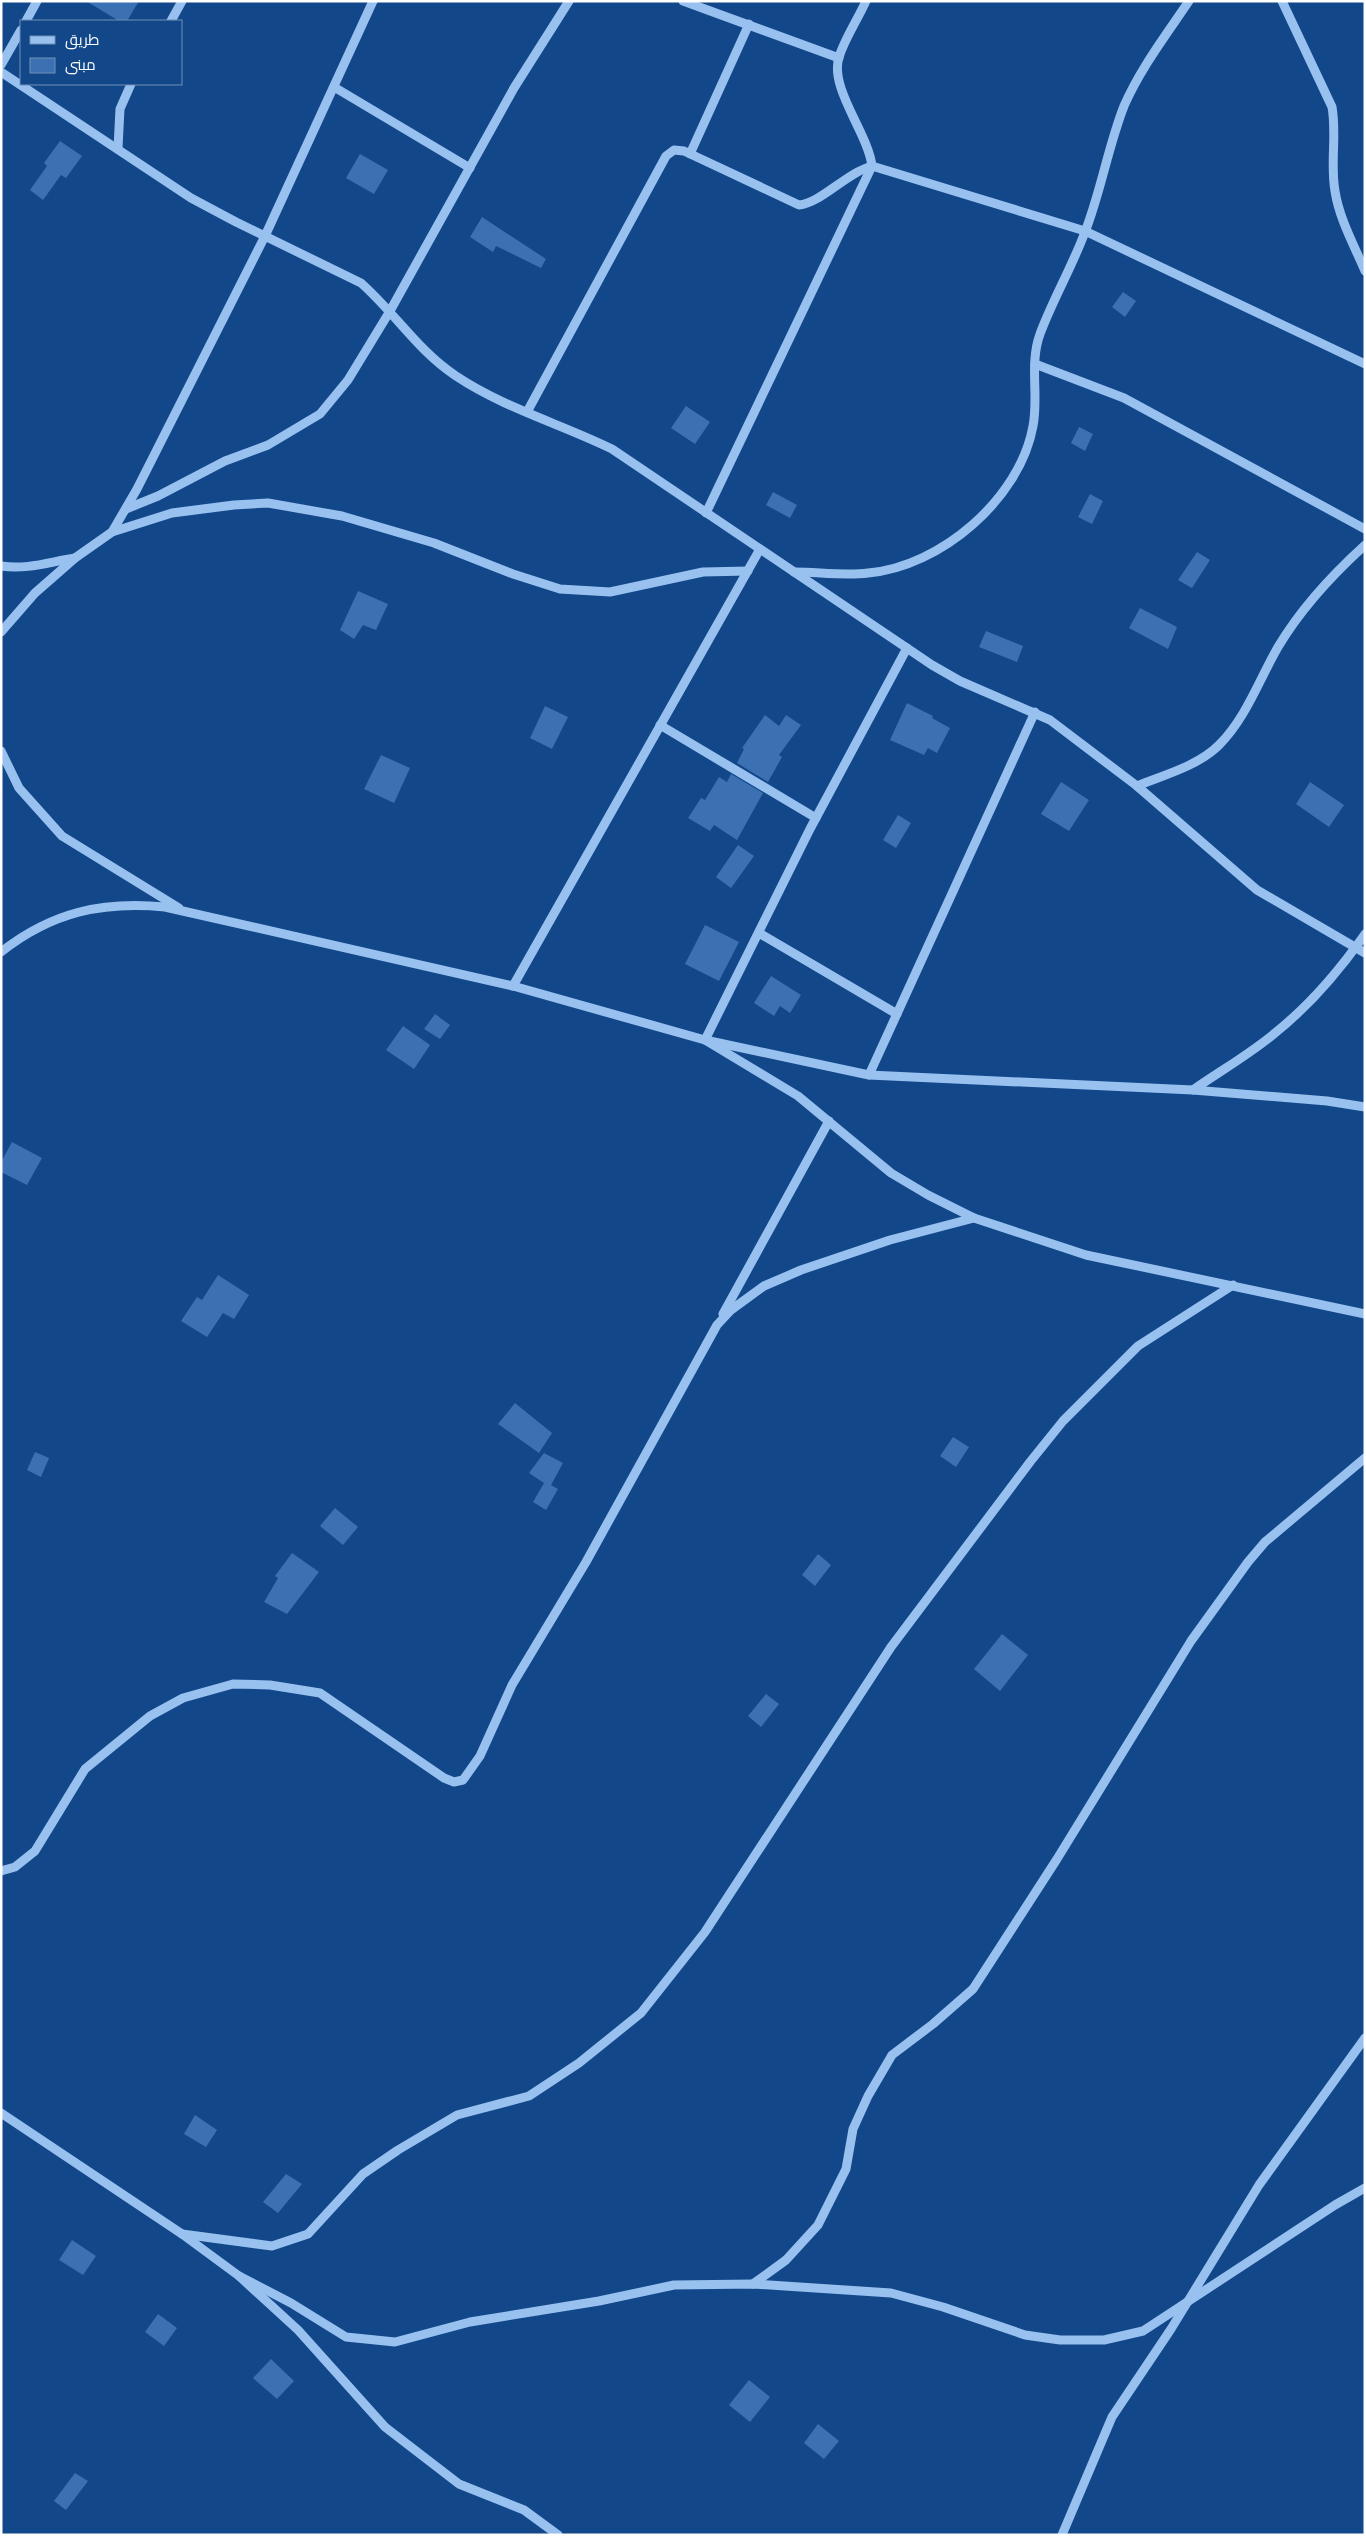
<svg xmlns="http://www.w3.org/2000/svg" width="1366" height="2536" font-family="'PT Sans',Cairo,sans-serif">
	<rect width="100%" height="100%" fill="#124789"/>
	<!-- building -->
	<g fill="#3b71b2">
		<polygon points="86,1 139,1 127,21 119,21"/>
		<polygon points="60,141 82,156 66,178 61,175 43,200 30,190 47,166 44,163"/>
		<polygon points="360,154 388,170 374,194 346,178"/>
		<polygon points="482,217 546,259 541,268 496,246 493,252 470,237"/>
		<polygon points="1123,292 1136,301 1125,317 1112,307"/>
		<polygon points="686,406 710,422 695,444 671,428"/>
		<polygon points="1079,427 1093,434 1085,451 1071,443"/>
		<polygon points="773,492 797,505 790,518 766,505"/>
		<polygon points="1090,494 1103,501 1092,524 1078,517"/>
		<polygon points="1197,552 1210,560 1192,588 1178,580"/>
		<polygon points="358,591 388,604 376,630 363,625 354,639 340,630"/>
		<polygon points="1140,608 1177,627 1168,649 1129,628"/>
		<polygon points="986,631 1023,646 1017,662 979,647"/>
		<polygon points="907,703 933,716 932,718 950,728 937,753 928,748 924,755 890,740"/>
		<polygon points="545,706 568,717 552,749 530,738"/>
		<polygon points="765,715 779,726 786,715 801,725 779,755 782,757 768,782 737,763 744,749 742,748"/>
		<polygon points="381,755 410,768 394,803 364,789"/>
		<polygon points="731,774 763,793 737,840 714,825 710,831 688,818 701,798 705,800 719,777 727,782"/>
		<polygon points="1061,782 1089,800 1069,831 1041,814"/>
		<polygon points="1310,782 1344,805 1329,827 1296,804"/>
		<polygon points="898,815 911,823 896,848 883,840"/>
		<polygon points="738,845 754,856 731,888 716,877"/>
		<polygon points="705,925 739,942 719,981 685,964"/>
		<polygon points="771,976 801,995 790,1013 780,1006 774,1016 754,1003"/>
		<polygon points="435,1014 450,1025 440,1039 424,1029"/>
		<polygon points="403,1026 430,1045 414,1069 386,1050"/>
		<polygon points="12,1142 42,1158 27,1185 1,1172 1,1162"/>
		<polygon points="218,1275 249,1295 234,1319 223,1313 207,1337 181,1321 197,1297 202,1300"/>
		<polygon points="515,1403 552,1433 539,1453 498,1424"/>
		<polygon points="953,1437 969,1447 956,1467 940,1456"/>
		<polygon points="35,1452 49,1458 41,1477 27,1470"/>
		<polygon points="544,1453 563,1463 551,1485 558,1489 546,1510 533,1502 544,1483 529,1473"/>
		<polygon points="335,1508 358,1527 343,1545 320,1526"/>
		<polygon points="292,1553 319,1572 287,1614 264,1602 278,1578 275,1576"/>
		<polygon points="818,1554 831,1565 815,1586 802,1575"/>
		<polygon points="1002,1634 1028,1655 1000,1691 974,1669"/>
		<polygon points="766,1694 779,1704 761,1727 748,1716"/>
		<polygon points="195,2115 217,2130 206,2147 184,2134"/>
		<polygon points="286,2174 302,2184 278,2213 263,2202"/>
		<polygon points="72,2240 96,2256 83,2275 59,2260"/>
		<polygon points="158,2314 177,2328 164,2346 145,2332"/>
		<polygon points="271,2359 294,2381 277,2399 253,2378"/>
		<polygon points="749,2380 770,2397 750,2422 729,2405"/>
		<polygon points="818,2424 839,2441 824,2459 804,2443"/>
		<polygon points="75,2473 88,2481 66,2510 54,2501"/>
	</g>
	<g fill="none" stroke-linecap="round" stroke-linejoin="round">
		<!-- minor -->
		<g stroke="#98c1f0" stroke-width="9">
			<polyline points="683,1 839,58"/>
			<path d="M1282,1L1332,107C1337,135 1330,163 1335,191C1339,218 1354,245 1365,271"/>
			<polyline points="26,21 37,1"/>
			<polyline points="171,21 182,1"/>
			<polyline points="1,65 21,30"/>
			<path d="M1,72L191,198L236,222L361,283C395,313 418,351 456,376C504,408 561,424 612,449L932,665L960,681L1050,720L1137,786L1257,890L1365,953"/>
			<polyline points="334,87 470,168"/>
			<polyline points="118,148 120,109 131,84"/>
			<polyline points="690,154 749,24"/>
			<polyline points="1035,364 1124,398 1365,529"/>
			<path d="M527,412L666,156L674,150L684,151L799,205C821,203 846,173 872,166L1085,231L1365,364"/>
			<polyline points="126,509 158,496 225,461 268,445 320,414 348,380 390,311 514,88 569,1"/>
			<path d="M706,513L872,166C868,133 829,88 839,57C845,38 858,19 866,1"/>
			<polyline points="112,532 137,489 265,236 373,1"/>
			<path d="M1,566C27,570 49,562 75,558"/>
			<path d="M794,572C818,572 844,576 868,573C940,567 1020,499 1033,426C1039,396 1029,364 1040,334C1053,299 1072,267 1085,232C1101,191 1108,147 1124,106C1140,69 1166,35 1189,1"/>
			<polyline points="1,632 35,593 75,558 112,532 172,513 234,505 268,503 342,516 434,543 513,574 560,589 610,592 703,572 748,571"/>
			<polyline points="907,648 810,829 705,1040 798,1096 891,1173 928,1195 974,1218 1086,1255 1365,1314"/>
			<polyline points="660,725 816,818"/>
			<polyline points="1,751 19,788 62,836 179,908"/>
			<path d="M1137,786C1164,775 1198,766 1219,745C1246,718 1259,680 1278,647C1300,610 1333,574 1365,545"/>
			<polyline points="759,933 897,1014"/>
			<path d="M1,952C52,912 102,901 165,907L513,986L705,1040L869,1075L1193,1090L1327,1101L1365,1107"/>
			<polyline points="513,986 760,549"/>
			<polyline points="869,1075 1035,712"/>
			<path d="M1193,1090C1220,1071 1250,1054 1275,1033C1310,1005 1339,971 1365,934"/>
			<polyline points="723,1314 829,1121"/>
			<polyline points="1,1871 15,1867 35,1851 85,1769 150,1716 183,1698 233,1684 270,1685 320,1693 444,1778 454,1782 463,1780 480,1756 512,1685 586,1562 717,1325 731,1310 764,1286 801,1270 890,1240 974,1218"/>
			<polyline points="1,2113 182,2234 239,2276 298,2330 385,2427 459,2484 524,2510 558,2535"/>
			<polyline points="182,2234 272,2246 308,2234 363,2174 398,2150 457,2115 529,2096 579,2063 641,2013 705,1932 891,1647 1030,1462 1063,1421 1138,1346 1233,1285"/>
			<polyline points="239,2276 291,2303 346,2337 395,2342 470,2322 599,2301 674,2285 753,2284 891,2293 943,2307 1025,2335 1060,2340 1104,2340 1143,2331 1335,2205 1365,2188"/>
			<polyline points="753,2284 786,2260 818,2225 846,2169 853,2129 868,2096 892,2055 933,2024 973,1989 1057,1859 1191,1641 1248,1562 1265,1542 1365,1458"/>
			<polyline points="1062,2535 1112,2417 1171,2329 1259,2185 1365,2038"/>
		</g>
	</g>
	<!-- border -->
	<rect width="1366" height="2536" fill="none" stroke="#ffffff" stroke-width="5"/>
	<!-- legend -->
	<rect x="20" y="20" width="162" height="65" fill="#124789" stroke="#7191b8"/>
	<rect x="30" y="36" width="25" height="8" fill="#98c1f0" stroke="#7191b8"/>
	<text x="65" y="45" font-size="15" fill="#ffffff">طريق</text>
	<rect x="30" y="58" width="25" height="15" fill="#3b71b2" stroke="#7191b8"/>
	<text x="65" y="70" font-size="15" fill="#ffffff">مبنى</text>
</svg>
